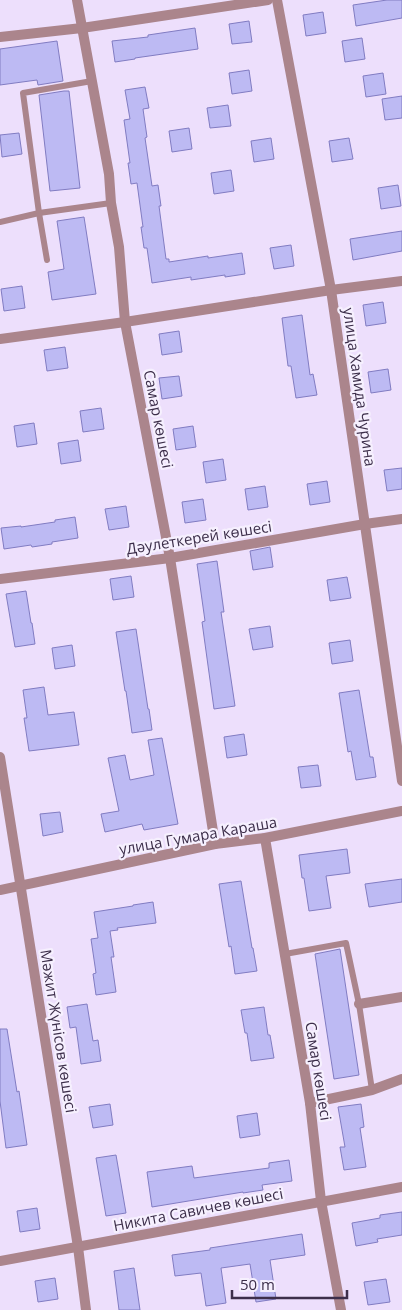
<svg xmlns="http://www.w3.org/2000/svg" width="402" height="1310" font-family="'Open Sans',sans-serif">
	<rect width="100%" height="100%" fill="#eddffc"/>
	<!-- building -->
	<g fill="#bdbaf3" stroke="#817cc2">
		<polygon points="387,0 402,0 402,18 356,26 353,5"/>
		<polygon points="323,12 326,33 306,36 303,15"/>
		<polygon points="249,21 252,42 232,44 229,24"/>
		<polygon points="195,28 198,49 135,58 135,59 115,62 112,41 148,37 148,35"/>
		<polygon points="362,38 365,59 345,62 342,41"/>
		<polygon points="57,41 63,81 38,85 37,80 0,85 0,49"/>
		<polygon points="249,70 252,91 232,94 229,73"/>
		<polygon points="383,73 386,94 366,97 363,76"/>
		<polygon points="145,87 149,108 143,109 147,137 145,138 152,186 158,185 161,206 159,206 166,259 169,259 169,262 208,256 208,258 242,253 245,274 225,277 225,275 191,280 191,277 152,283 147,248 144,248 141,227 143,227 137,183 131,184 128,163 130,163 124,120 130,119 125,90"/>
		<polygon points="64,91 69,91 80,188 50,191 39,95"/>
		<polygon points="402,96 402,118 385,120 382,99"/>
		<polygon points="228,105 231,126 210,128 207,108"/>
		<polygon points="189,128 192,149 172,152 169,131"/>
		<polygon points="19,133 22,154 2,157 0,135"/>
		<polygon points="271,138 274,159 254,162 251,141"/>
		<polygon points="349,138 353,159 332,162 329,141"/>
		<polygon points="231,170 234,191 214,194 211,173"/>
		<polygon points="398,185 401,206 381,209 378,188"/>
		<polygon points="84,217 96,294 52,300 48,272 64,269 57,221"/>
		<polygon points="402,231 402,251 353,260 350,239"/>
		<polygon points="291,245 294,266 274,269 270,248"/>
		<polygon points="22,286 25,308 4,311 1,289"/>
		<polygon points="383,302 386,323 366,326 363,305"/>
		<polygon points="302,315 310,375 313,374 317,395 296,398 291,366 288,366 282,318"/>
		<polygon points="179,331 182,352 162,355 159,334"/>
		<polygon points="65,347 68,368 47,371 44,350"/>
		<polygon points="388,369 391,390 371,393 368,372"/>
		<polygon points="179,376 182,396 162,399 159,378"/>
		<polygon points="101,408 104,429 83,432 80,411"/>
		<polygon points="34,423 37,444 17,447 14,426"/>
		<polygon points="193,426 196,447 176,450 173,429"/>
		<polygon points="78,440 81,461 61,464 58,443"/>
		<polygon points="223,459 226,480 206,483 203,462"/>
		<polygon points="402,468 402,489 387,491 384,470"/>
		<polygon points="327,481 330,502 310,505 307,484"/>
		<polygon points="265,486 268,507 248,510 245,489"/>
		<polygon points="203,499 206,520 185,523 182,502"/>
		<polygon points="126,506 129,527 109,530 105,509"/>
		<polygon points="75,517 78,538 52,542 52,544 32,547 31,545 4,549 1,528 21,526 21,527 55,522 55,520"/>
		<polygon points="270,547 273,567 253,570 250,551"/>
		<polygon points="217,561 224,612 221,612 235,706 214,709 202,622 205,621 197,564"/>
		<polygon points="131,576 134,597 113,600 110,579"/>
		<polygon points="347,577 351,598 330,601 327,580"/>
		<polygon points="26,591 31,623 32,623 35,644 15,647 6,594"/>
		<polygon points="270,626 273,647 253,650 249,629"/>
		<polygon points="136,629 148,709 149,709 152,730 132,733 126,691 125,691 116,632"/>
		<polygon points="350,640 353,661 332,664 329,643"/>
		<polygon points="72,645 75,666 55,669 52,648"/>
		<polygon points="44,687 48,715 74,712 79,745 29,751 24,718 27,718 23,690"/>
		<polygon points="359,690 370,757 373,757 376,777 356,780 351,751 348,752 339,693"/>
		<polygon points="244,734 247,755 227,758 224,737"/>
		<polygon points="162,738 178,824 144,830 142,824 105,832 101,814 119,811 108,758 125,755 130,780 154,775 148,740"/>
		<polygon points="318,765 321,786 301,788 298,767"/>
		<polygon points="60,812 63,832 43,836 40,814"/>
		<polygon points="347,849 350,873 326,876 331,908 309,911 304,878 302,878 299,855"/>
		<polygon points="402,879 402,902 369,907 365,884"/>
		<polygon points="241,881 252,948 253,948 257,971 235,974 231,946 229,947 219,884"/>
		<polygon points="153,902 156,923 117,928 118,930 110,931 114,957 111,957 116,992 96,995 93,974 96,973 91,939 98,938 94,912 133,906 133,905"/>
		<polygon points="340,949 359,1075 334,1079 315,954"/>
		<polygon points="87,1004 93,1041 98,1040 101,1061 81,1064 76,1027 70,1028 67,1007"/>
		<polygon points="264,1007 268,1035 270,1035 274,1058 251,1061 247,1033 245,1033 241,1010"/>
		<polygon points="0,1029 7,1029 17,1092 19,1091 27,1145 6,1148 0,1101"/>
		<polygon points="110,1104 113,1125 93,1128 89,1107"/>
		<polygon points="361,1104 364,1127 360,1128 366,1167 344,1170 340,1147 345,1147 338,1107"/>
		<polygon points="257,1113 260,1135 240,1138 237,1116"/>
		<polygon points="116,1155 126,1213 106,1216 96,1158"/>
		<polygon points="289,1160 292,1181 262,1185 263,1190 243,1193 243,1192 152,1207 147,1172 192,1166 194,1178 269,1168 269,1163"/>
		<polygon points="37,1208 40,1229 20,1232 17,1211"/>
		<polygon points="402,1212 402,1235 377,1239 378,1242 356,1246 352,1223 380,1218 380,1215"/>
		<polygon points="302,1234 305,1255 270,1260 276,1299 256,1302 250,1264 221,1268 226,1303 206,1306 201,1273 175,1276 172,1255 210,1250 210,1248"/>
		<polygon points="134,1268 140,1310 119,1310 114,1271"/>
		<polygon points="55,1278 58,1299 38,1302 35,1281"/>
		<polygon points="386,1279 390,1302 368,1305 364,1282"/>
	</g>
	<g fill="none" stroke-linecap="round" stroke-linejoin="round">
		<!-- service -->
		<g stroke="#ab858c" stroke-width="6">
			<polyline points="0,222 39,213 111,203"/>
			<polyline points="47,260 39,213 23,93 92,81"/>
			<polyline points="285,954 346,943 359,1004 372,1090"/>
		</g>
		<!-- minor -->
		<g stroke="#ab858c" stroke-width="10">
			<polyline points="77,0 109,174 111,203 119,247 125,322 170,558 215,844"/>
			<polyline points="277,0 331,290 402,781"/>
			<polyline points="0,37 82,28 268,0"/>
			<polyline points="0,339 125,322 331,290 402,281"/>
			<polyline points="0,579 170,558 365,524 402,519"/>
			<polyline points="0,757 78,1247 86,1310"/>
			<polyline points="265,838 310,1103 321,1201 341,1310"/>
			<polyline points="0,890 215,844 265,838 402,811"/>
			<polyline points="359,1004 402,997"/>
			<polyline points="310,1103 372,1090 402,1079"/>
			<polyline points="0,1261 402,1187"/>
		</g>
	</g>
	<g text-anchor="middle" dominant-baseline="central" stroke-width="4.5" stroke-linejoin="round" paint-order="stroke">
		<!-- street labels -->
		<g font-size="15" fill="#3c2e4a" stroke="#f6f0fe">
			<text transform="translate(360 387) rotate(82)">улица Хамида Чурина</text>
			<text transform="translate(159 419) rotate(79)">Самар көшесі</text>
			<text transform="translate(199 537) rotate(-9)">Дәулеткерей көшесі</text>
			<text transform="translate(198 835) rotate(-10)">улица Гумара Караша</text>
			<text transform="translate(59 1031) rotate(81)">Мәжит Жүнісов көшесі</text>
			<text transform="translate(319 1071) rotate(81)">Самар көшесі</text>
			<text transform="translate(198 1209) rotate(-11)">Никита Савичев көшесі</text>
		</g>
	</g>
	<!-- scale -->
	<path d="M232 1290v8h115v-8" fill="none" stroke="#3c2e4a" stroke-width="2.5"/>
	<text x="240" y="1290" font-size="15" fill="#3c2e4a" stroke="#f6f0fe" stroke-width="4" paint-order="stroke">50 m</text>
</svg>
